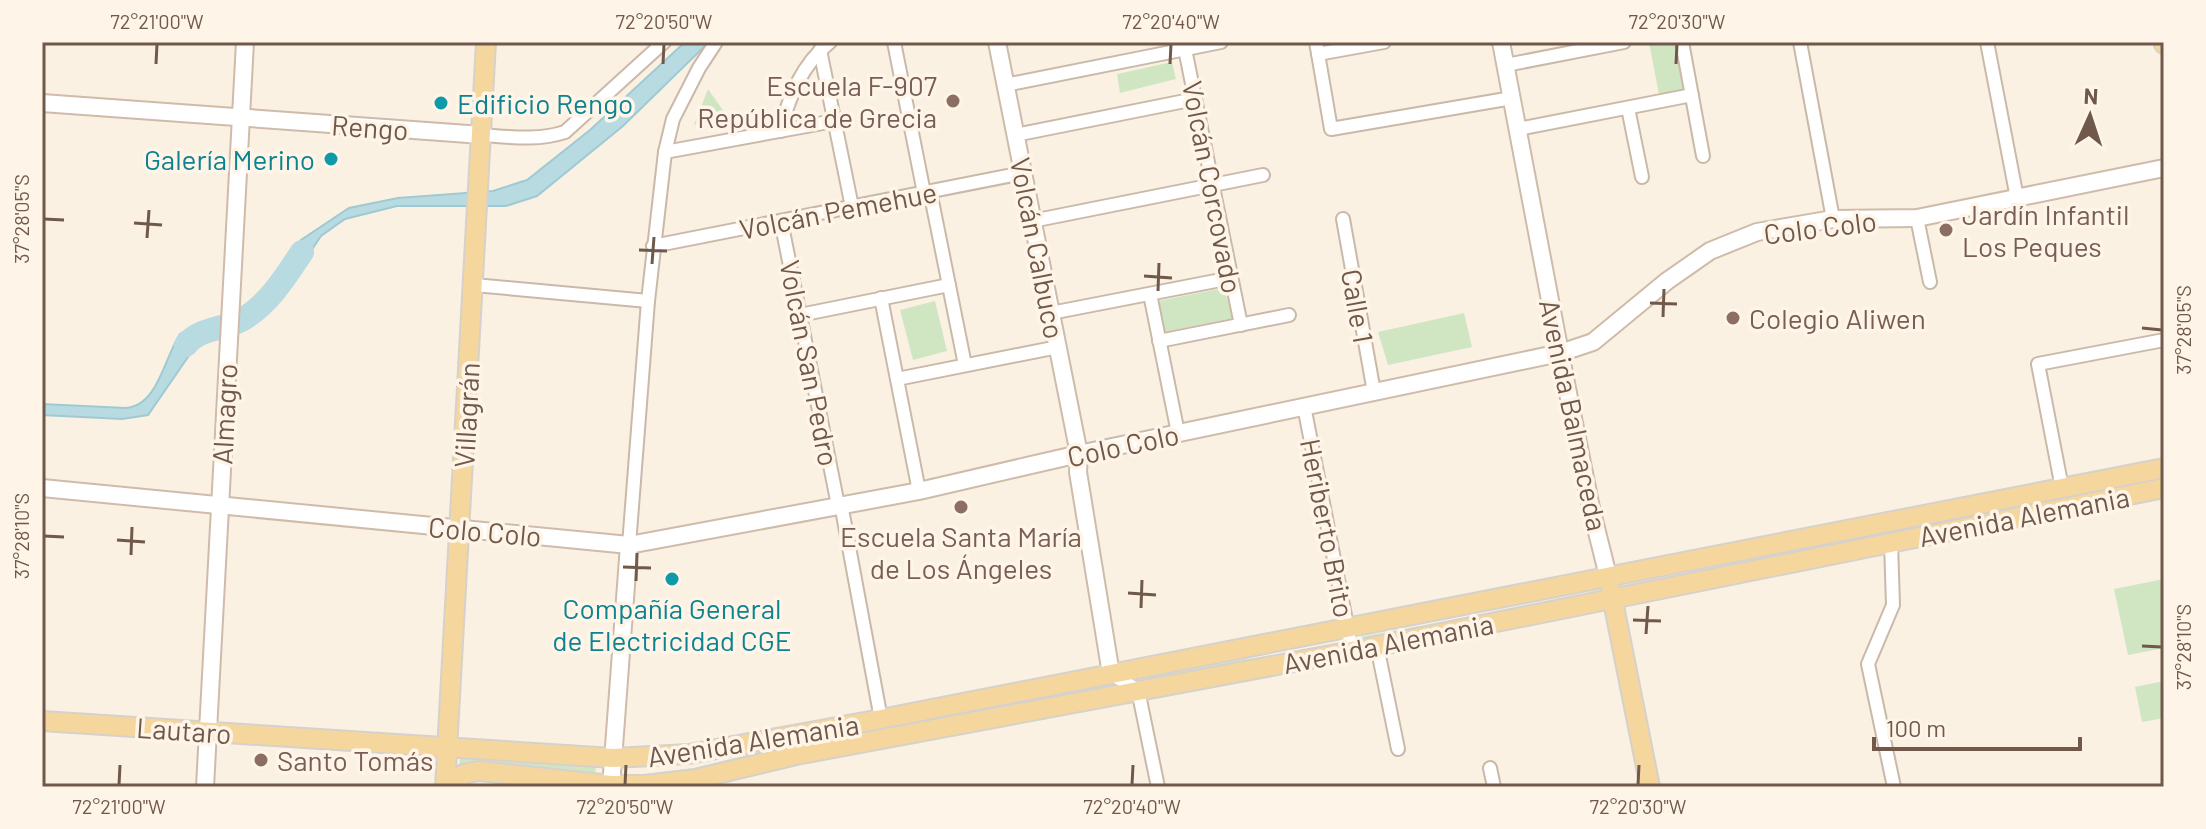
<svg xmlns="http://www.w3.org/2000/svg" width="2206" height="829" font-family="Barlow,sans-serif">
	<rect width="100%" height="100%" fill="#faf1e2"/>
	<!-- green -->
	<g fill="#d0e6c2">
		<polygon points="1649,42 1676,42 1685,89 1659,95"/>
		<polygon points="1172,62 1176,79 1120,93 1117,74"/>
		<polygon points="708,89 727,116 694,125"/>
		<polygon points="1224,288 1233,318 1164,332 1158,301"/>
		<polygon points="935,301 947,351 913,360 900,310"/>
		<polygon points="1464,313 1472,347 1388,365 1378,332"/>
		<polygon points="2164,579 2164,648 2128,655 2114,589"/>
		<polygon points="1538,604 1355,642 1355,638"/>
		<polygon points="1255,657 1223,667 1148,681 1147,677"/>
		<polygon points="2164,681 2164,718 2142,722 2135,687"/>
		<polygon points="1111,684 1112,688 694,771 645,777 645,774 694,768 804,741"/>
		<polygon points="460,755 596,766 595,775 459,768"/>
	</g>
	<!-- water -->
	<g fill="#b8dbe2" stroke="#9fcad3" stroke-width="2">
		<polygon points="685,42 709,42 623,126 537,196 506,206 397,206 345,219 321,236 294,276 282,277 280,271 301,240 349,208 398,198 493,191 527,180 590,130"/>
		<path d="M211,324V337L197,344L148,415L122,419L42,415V404L126,408C158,406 165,356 180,334L189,329Z"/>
	</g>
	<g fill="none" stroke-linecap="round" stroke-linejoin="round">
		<!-- river -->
		<path stroke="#b8dbe2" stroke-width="24" d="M186,345C200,327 224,330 243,319C269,304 286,276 302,252"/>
		<defs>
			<g id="street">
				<polyline points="894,42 924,193"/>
				<polyline points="1316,42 1331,129 1512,98"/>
				<polyline points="1682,42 1703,156"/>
				<polyline points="1800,42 1833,219"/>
				<polyline points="1987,42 2017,198"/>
				<polyline points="1185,49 1241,325"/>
				<polyline points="820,50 852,207"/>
				<polyline points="1318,54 1384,42"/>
				<polyline points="1506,65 1624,42"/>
				<polyline points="1005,85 1221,42"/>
				<polyline points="1628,108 1642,177"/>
				<polyline points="1518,129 1692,95"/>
				<path d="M780,131C789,97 802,64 830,42"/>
				<path d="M482,135C510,137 538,141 565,132L664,42"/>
				<polyline points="1015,135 1195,99"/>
				<polyline points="665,152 834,121"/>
				<polyline points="930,191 965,365"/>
				<polyline points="1917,218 1930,282"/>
				<polyline points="1343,219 1374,392"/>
				<polyline points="781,221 838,505"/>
				<polyline points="1032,221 1263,175"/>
				<polyline points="653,246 1023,173"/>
				<polyline points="474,285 648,301"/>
				<polyline points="1150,294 1178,433"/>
				<polyline points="881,298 919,491"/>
				<polyline points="1051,313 1231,278"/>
				<polyline points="800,315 949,285"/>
				<polyline points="1159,341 1289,315"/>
				<polyline points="897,379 1058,347"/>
				<polyline points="1304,406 1352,651"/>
				<polyline points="2062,488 2038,364 2164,340"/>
				<polyline points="841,504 881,719"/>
				<polyline points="1891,543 1893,605 1868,664 1894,787"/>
				<polyline points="629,545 648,301 665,152 673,119 699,68 716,42"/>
				<polyline points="1377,646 1398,749"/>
				<polyline points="1111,674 1138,690 1158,787"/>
				<polyline points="1490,768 1494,787"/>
			</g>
			<g id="secondary">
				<polyline points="997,42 1079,454 1078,472 1111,674"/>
				<polyline points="1501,42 1560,353 1591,508 1608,576"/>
				<polyline points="42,103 482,135"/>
				<polyline points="42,488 629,545 919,491 1079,454 1560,353 1593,342 1667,281 1710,251 1757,232 1833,219 1917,218 2164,168"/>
				<polyline points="205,787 245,42"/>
				<polyline points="611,787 629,545"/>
			</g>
			<g id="primary">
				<polyline points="2164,42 2164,44"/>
				<polyline points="1611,591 1650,787"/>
				<polyline points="42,721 613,758 689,754 881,719 2164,468"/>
				<polyline points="445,787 486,42"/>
				<polyline points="450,787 463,774 479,771 611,785 646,785 696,779 796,755 1352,651 2164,488"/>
			</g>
		</defs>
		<!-- street casing -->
		<use href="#street" stroke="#cab9a9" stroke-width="16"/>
		<!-- secondary casing -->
		<use href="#secondary" stroke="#cfbbaa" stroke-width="20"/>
		<!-- primary casing -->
		<use href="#primary" stroke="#d7d1cc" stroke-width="22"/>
		<!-- street -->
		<use href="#street" stroke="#fff" stroke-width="12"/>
		<!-- secondary -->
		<use href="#secondary" stroke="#fff" stroke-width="16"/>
		<!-- primary -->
		<use href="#primary" stroke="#f5d79e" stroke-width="18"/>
	</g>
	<!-- ticks -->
	<path fill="none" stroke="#70594a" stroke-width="3" d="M156,64L157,44M663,64L664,44M1170,64L1171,44M1676,64L1677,44M44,219L64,220M134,223L162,225M147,238L149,210M639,250L667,251M652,264L654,237M1144,276L1172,278M1158,291L1159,263M1650,303L1677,304M1663,317L1664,289M2142,328L2162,330M44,536L64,537M117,540L145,542M131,555L132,527M623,567L651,568M636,581L637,553M1128,593L1156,595M1141,608L1142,580M1633,620L1661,621M1646,634L1648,606M2142,646L2162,647M119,785L120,765M625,785L626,765M1132,785L1133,765M1638,785L1639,765"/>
	<!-- markers -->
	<g fill="#8d6e63" stroke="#fef5e8" stroke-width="3">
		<circle cx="953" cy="101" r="8"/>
		<circle cx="1946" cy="230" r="8"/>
		<circle cx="1733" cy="318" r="8"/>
		<circle cx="961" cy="507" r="8"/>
		<circle cx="261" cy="760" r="8"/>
	</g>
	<g fill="#0f9aa8" stroke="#fef5e8" stroke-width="3">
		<circle cx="441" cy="103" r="8"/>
		<circle cx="331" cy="159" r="8"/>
		<circle cx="672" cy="579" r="8"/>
	</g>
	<g text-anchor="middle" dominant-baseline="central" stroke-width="7" stroke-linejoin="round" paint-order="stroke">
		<!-- education labels -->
		<g font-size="28" fill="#785e54" stroke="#fef5e8" text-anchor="start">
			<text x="937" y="85" text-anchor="end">Escuela F-907<tspan x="937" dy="32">República de Grecia</tspan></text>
			<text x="1962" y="214">Jardín Infantil<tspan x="1962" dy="32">Los Peques</tspan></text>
			<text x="1749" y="318">Colegio Aliwen</text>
			<text x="961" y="536" text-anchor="middle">Escuela Santa María<tspan x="961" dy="32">de Los Ángeles</tspan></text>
			<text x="277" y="760">Santo Tomás</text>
		</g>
		<!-- culture labels -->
		<g font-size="28" fill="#0d838f" stroke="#fef5e8" text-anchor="start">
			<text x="457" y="103">Edificio Rengo</text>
			<text x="315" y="159" text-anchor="end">Galería Merino</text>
			<text x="672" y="608" text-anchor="middle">Compañía General<tspan x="672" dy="32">de Electricidad CGE</tspan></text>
		</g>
		<!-- street labels -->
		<g font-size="28" fill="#70594a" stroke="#fef5e8">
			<text transform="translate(370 127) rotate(4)">Rengo</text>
			<text transform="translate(1213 187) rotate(79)">Volcán Corcovado</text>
			<text transform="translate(838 210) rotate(-11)">Volcán Pemehue</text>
			<text transform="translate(1820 227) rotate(-7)">Colo Colo</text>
			<text transform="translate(1038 248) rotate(79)">Volcán Calbuco</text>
			<text transform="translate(1358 306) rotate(80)">Calle 1</text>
			<text transform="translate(810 363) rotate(79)">Volcán San Pedro</text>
			<text transform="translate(224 414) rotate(-87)">Almagro</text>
			<text transform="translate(466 415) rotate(-87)">Villagrán</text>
			<text transform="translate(1574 415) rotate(78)">Avenida Balmaceda</text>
			<text transform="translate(1123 445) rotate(-12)">Colo Colo</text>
			<text transform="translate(2024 516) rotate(-11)">Avenida Alemania</text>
			<text transform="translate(1328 528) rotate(79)">Heriberto Brito</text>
			<text transform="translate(485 531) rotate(5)">Colo Colo</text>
			<text transform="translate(1388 643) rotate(-11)">Avenida Alemania</text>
			<text transform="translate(184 730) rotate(4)">Lautaro</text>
			<text transform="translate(753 740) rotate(-9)">Avenida Alemania</text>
		</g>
	</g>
	<!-- border -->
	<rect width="2206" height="829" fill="none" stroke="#fef5e8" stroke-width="88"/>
	<!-- north arrow -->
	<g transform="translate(2090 116) rotate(3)" stroke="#fef5e8" stroke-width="6" paint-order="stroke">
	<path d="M0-6L14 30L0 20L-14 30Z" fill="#70594a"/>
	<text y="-12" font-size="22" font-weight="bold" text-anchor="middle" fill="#70594a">N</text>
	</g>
	<!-- scale -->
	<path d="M1874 737v12h206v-12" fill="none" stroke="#70594a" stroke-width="4"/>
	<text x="1886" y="737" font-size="24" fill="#70594a" stroke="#fef5e8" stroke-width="6" paint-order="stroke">100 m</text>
	<rect x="44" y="44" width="2118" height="741" fill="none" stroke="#70594a" stroke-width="3"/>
	<g font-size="20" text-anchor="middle" fill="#70594a">
		<text x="157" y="29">72°21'00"W</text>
		<text x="664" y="29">72°20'50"W</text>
		<text x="1171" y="29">72°20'40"W</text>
		<text x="1677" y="29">72°20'30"W</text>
		<text transform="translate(22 219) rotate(-90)" y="7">37°28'05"S</text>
		<text transform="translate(2184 330) rotate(-90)" y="7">37°28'05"S</text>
		<text transform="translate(22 536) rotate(-90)" y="7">37°28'10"S</text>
		<text transform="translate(2184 647) rotate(-90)" y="7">37°28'10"S</text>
		<text x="119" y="814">72°21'00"W</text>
		<text x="625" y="814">72°20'50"W</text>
		<text x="1132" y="814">72°20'40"W</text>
		<text x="1638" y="814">72°20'30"W</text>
	</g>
</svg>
